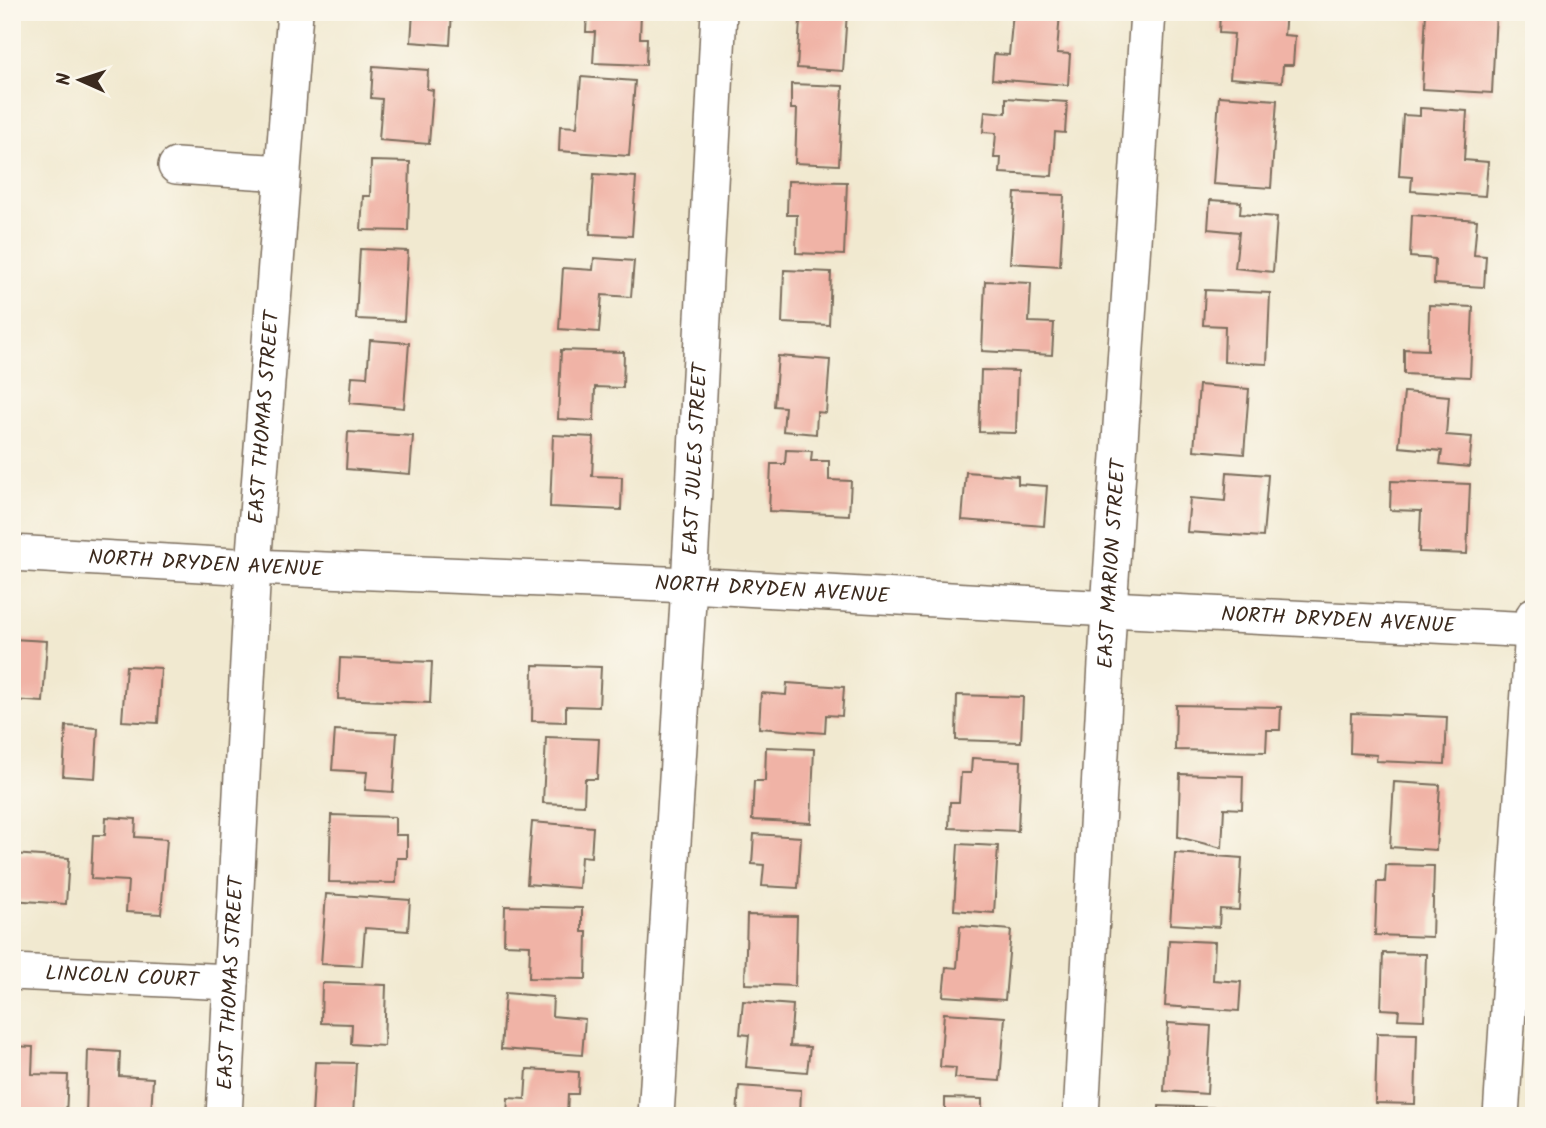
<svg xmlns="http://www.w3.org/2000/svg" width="1546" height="1128" font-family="Kalam,sans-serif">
	<rect width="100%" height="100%" fill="#fbf7ec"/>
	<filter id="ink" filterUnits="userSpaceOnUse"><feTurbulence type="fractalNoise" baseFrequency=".0143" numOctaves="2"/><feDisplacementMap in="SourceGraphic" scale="14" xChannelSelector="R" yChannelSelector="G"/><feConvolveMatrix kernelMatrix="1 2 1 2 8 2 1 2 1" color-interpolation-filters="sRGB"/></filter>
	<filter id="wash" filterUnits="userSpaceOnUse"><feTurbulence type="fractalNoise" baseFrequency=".00686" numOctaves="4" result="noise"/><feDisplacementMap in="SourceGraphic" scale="28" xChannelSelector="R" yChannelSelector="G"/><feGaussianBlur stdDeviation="1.57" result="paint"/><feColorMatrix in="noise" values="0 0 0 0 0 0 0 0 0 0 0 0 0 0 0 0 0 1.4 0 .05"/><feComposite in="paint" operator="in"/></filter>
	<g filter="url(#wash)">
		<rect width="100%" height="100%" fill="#f1e9d0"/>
		<g id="blocks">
			<!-- building -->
			<g fill="#f0b3a6">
				<polygon points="413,12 452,12 450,45 411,42"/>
				<polygon points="587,12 641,12 640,38 647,38 646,65 593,63 595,32 586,32"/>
				<polygon points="795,12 847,12 843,71 797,68 800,21 795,21"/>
				<polygon points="1013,12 1060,12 1057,53 1070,54 1068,85 992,79 994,54 1009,55"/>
				<polygon points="1220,12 1286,12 1284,35 1295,36 1293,65 1283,65 1282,82 1230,78 1234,34 1219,33"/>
				<polygon points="1426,12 1496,12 1492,93 1422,89"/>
				<polygon points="373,66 428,70 427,89 433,90 429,144 379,140 382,99 371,98"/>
				<polygon points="581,77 635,81 629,156 559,151 560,126 577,127"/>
				<polygon points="791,84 843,86 839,165 795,163 797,109 791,109"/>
				<polygon points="1219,96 1277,100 1271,188 1213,184"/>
				<polygon points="1006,98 1067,102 1065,133 1055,132 1052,176 1000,173 1001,158 994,158 996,133 983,132 985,111 1006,113"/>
				<polygon points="1420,108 1467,111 1464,160 1488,162 1485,196 1411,191 1412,177 1399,176 1403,115 1420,116"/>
				<polygon points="371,161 410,162 408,231 361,230 363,196 370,196"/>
				<polygon points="594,174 636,177 632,236 590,234"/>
				<polygon points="788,181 847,182 844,255 796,253 797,215 787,215"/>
				<polygon points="1015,193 1064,195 1060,266 1010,263"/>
				<polygon points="1210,200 1241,202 1240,214 1277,217 1273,272 1235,268 1239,232 1208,229"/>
				<polygon points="1412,215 1477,220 1474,255 1486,256 1484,287 1434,284 1435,259 1410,257"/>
				<polygon points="360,249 408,251 404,321 356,319"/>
				<polygon points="594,258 634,261 631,297 602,295 599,332 559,329 563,268 593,270"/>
				<polygon points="784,270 831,272 829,325 782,323"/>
				<polygon points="985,281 1031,283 1029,322 1054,323 1052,355 982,351"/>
				<polygon points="1205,290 1270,293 1267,364 1224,362 1225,326 1203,325"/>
				<polygon points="1429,305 1473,307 1470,377 1404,374 1404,349 1428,350"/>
				<polygon points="370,340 409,343 404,408 350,403 352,376 367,377"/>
				<polygon points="561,350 624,352 623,388 595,387 594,421 558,419"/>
				<polygon points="778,356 830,360 826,413 817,412 816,434 783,431 785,407 774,406"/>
				<polygon points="981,370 1018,371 1016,433 979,432"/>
				<polygon points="1199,385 1249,389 1244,454 1194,450"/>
				<polygon points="1404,392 1449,396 1446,435 1472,437 1469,467 1440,464 1442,451 1399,447"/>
				<polygon points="348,432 413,436 410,474 346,469"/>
				<polygon points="553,435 594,437 592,476 622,477 621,510 550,507"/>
				<polygon points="786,450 812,451 811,461 829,461 829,480 851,481 849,515 769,511 771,464 785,464"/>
				<polygon points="966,472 1018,476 1018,484 1047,486 1044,526 962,520"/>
				<polygon points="1227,472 1268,475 1263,537 1187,532 1190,498 1225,501"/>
				<polygon points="1391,481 1470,484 1467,554 1419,552 1421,511 1390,510"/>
				<polygon points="12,639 47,641 43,702 12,700"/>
				<polygon points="340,658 432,662 430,703 338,699"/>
				<polygon points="533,665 601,667 599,707 566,706 566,722 532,721"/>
				<polygon points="126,666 161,668 158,723 122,721"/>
				<polygon points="787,683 844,687 842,716 826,715 825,733 759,728 761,693 786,695"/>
				<polygon points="957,695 1023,697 1021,742 956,740"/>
				<polygon points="1176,705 1281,707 1280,730 1267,730 1266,752 1175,750"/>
				<polygon points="1351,713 1447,717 1445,764 1376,761 1377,755 1350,753"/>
				<polygon points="66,726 98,728 95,778 63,776"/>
				<polygon points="335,730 397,733 393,792 365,790 367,772 332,770"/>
				<polygon points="546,737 599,739 597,779 585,779 584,805 543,803"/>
				<polygon points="766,747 814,749 811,823 752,820 754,781 765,781"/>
				<polygon points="972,758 1021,761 1018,831 949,828 950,802 959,802 961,773 971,773"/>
				<polygon points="1180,774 1243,776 1242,809 1224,808 1222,848 1178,837"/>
				<polygon points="1394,782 1440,785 1436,850 1390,847"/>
				<polygon points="331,815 395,817 395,835 407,835 407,858 397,858 396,883 329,882"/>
				<polygon points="106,817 136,819 135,837 167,839 161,914 126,912 128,881 91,879 93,835 105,835"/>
				<polygon points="532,822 593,827 591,857 581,856 579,888 527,884"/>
				<polygon points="754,834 801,837 798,888 762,886 764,865 752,864"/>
				<polygon points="958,844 998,846 994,913 954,910"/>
				<polygon points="1175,853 1242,858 1239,910 1220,909 1219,927 1170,924"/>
				<polygon points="12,854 69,858 66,904 12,900"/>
				<polygon points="1386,865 1434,866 1432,937 1375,935 1377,882 1385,882"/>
				<polygon points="326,894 410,900 408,931 365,928 362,966 321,964"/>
				<polygon points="505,906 582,908 582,932 587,932 586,979 529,978 530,945 504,944"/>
				<polygon points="747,915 797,916 795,986 745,984"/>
				<polygon points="960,926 1011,930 1005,1000 943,996 946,967 957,968"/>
				<polygon points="1169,940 1215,942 1213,980 1241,982 1239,1011 1165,1006"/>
				<polygon points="1383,953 1426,954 1424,1020 1398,1019 1399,1010 1381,1009"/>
				<polygon points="322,983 386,985 384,1046 351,1044 352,1024 321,1023"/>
				<polygon points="505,993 553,997 552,1016 585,1019 582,1055 501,1049"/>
				<polygon points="743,1001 793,1005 790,1046 810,1047 807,1072 746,1067 749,1035 740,1034"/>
				<polygon points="944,1013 1005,1017 1000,1081 955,1078 956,1068 940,1067"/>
				<polygon points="1168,1023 1211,1026 1207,1094 1164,1091"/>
				<polygon points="1377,1033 1417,1034 1415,1104 1375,1103"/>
				<polygon points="12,1046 33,1047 32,1074 68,1075 66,1116 12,1116"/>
				<polygon points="88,1050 120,1052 119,1076 153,1078 151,1116 86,1116"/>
				<polygon points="315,1062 356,1063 353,1116 312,1116"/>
				<polygon points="527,1069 579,1072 578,1094 568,1094 567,1116 507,1116 508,1098 525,1099"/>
				<polygon points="739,1086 801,1090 800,1116 737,1116"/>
				<polygon points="945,1098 982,1099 982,1116 945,1116"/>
				<polygon points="1159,1106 1228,1108 1228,1116 1159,1116"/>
			</g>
		</g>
	</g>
	<g filter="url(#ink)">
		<use href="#blocks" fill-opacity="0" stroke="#7b6d5c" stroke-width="2"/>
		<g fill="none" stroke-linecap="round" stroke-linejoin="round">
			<defs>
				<g id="minor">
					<polyline points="176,166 283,173"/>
					<path id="s1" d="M12,553L253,567L689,585L1109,609L1534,630"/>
					<path id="s2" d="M12,972L231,982"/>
					<path id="s3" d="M224,1116L253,567L295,12"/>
					<path id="s4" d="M656,1116L689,585L719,12"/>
					<path id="s5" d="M1081,1116L1109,609L1148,12"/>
					<polyline points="1501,1116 1534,615"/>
				</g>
			</defs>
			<!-- minor casing -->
			<use href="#minor" stroke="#7b6d5c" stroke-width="38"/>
			<!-- minor -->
			<use href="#minor" stroke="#fff" stroke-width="35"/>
		</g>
	</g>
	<g text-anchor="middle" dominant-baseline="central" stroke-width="5" stroke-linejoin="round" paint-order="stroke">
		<!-- street labels -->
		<g font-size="21" fill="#3b2a1e" stroke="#fbf7ec">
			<text stroke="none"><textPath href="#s3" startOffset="700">EAST THOMAS STREET</textPath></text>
			<text stroke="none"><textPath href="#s4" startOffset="658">EAST JULES STREET</textPath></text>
			<text stroke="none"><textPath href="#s1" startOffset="194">NORTH DRYDEN AVENUE</textPath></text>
			<text stroke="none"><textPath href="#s5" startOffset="553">EAST MARION STREET</textPath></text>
			<text stroke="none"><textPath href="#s1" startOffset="761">NORTH DRYDEN AVENUE</textPath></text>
			<text stroke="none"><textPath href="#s1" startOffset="1328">NORTH DRYDEN AVENUE</textPath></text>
			<text stroke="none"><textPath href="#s2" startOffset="110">LINCOLN COURT</textPath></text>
			<text stroke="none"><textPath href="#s3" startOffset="133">EAST THOMAS STREET</textPath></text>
		</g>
	</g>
	<!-- margin -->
	<rect width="1546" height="1128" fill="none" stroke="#fbf7ec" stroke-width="42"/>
	<!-- north arrow -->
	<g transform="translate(80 80) rotate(273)" stroke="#fbf7ec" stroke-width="5" paint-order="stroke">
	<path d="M0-5L12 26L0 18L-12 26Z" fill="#3b2a1e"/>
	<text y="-10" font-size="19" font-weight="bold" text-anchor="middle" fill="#3b2a1e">N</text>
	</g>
</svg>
